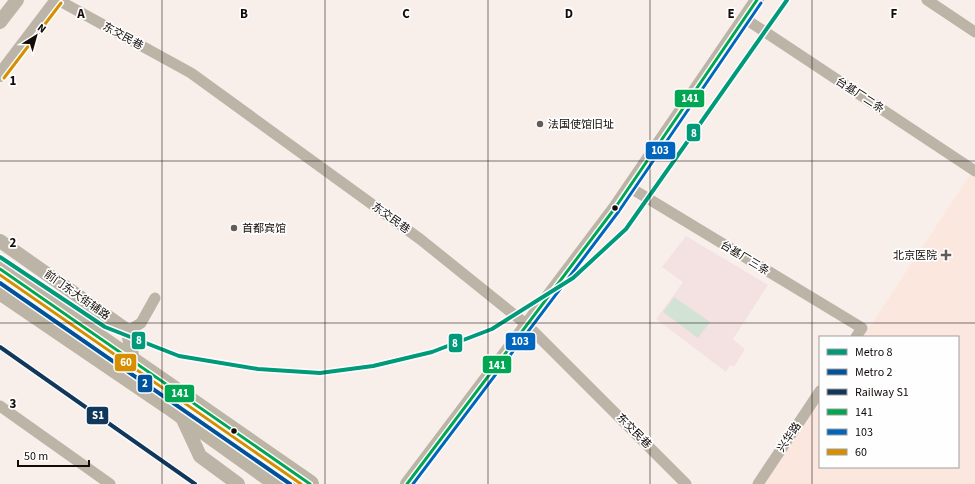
<svg xmlns="http://www.w3.org/2000/svg" width="975" height="484" font-family="'Source Sans 3','Noto Sans SC',sans-serif">
	<rect width="100%" height="100%" fill="#f8efeb"/>
	<!-- built -->
	<polygon fill="#fbe7de" points="972,172 975,174 975,484 765,484 820,401 820,467 958,467 958,337 863,337"/>
	<!-- education -->
	<polygon fill="#f4e2e2" points="686,236 768,285 733,339 745,349 734,367 730,365 726,372 656,319 683,282 662,267"/>
	<!-- green -->
	<polygon fill="#d2e2d5" points="674,297 710,322 698,338 663,312"/>
	<g fill="none" stroke-linecap="round" stroke-linejoin="round">
		<!-- minor -->
		<g stroke="#bbb4a7" stroke-width="11">
			<polyline points="58,0 191,73 420,239 527,325 686,484"/>
			<polyline points="927,0 975,32"/>
			<polyline points="744,18 975,171"/>
			<polyline points="629,187 862,328 856,337"/>
			<polyline points="128,331 141,323 155,298"/>
			<polyline points="0,406 110,484"/>
			<polyline points="758,484 820,391"/>
		</g>
		<!-- tertiary -->
		<g stroke="#bbb4a7" stroke-width="14">
			<polyline points="0,22 17,0"/>
			<polyline points="0,75 57,0"/>
			<polyline points="0,241 128,331 133,362"/>
			<polyline points="181,415 200,456 238,484"/>
			<polyline points="407,484 615,208 757,0"/>
		</g>
		<!-- primary -->
		<g stroke="#bcb4a5" stroke-width="18">
			<polyline points="0,269 310,484"/>
			<polyline points="0,291 169,406 278,484"/>
		</g>
		<defs>
			<g id="bus-1">
				<polyline points="0,269 310,484"/>
				<polyline points="407,484 615,208 757,0"/>
			</g>
			<polyline id="bus-2" points="413,484 619,211 761,3"/>
			<g id="bus-3">
				<polyline points="4,78 61,3"/>
				<polyline points="0,275 301,484"/>
			</g>
		</defs>
		<!-- bus-1 casing -->
		<use href="#bus-1" stroke="#fefefe" stroke-width="6"/>
		<!-- bus-2 casing -->
		<use href="#bus-2" stroke="#fefefe" stroke-width="6"/>
		<!-- bus-3 casing -->
		<use href="#bus-3" stroke="#fefefe" stroke-width="6"/>
		<!-- bus-1 -->
		<use href="#bus-1" stroke="#00a651" stroke-width="3"/>
		<!-- bus-2 -->
		<use href="#bus-2" stroke="#0065bd" stroke-width="3"/>
		<!-- bus-3 -->
		<use href="#bus-3" stroke="#d58f01" stroke-width="3"/>
		<defs>
			<polyline id="rail-1" points="0,347 195,484"/>
		</defs>
		<!-- rail-1 casing -->
		<use href="#rail-1" stroke="#fefefe" stroke-width="7"/>
		<!-- rail-1 -->
		<use href="#rail-1" stroke="#11385b" stroke-width="4"/>
		<defs>
			<polyline id="metro-1" points="0,257 105,327 179,356 258,369 320,373 373,366 432,352 492,329 573,278 626,229 787,0"/>
			<polyline id="metro-2" points="0,283 290,484"/>
		</defs>
		<!-- metro-1 casing -->
		<use href="#metro-1" stroke="#fefefe" stroke-width="7"/>
		<!-- metro-2 casing -->
		<use href="#metro-2" stroke="#fefefe" stroke-width="7"/>
		<!-- metro-1 -->
		<use href="#metro-1" stroke="#00997a" stroke-width="4"/>
		<!-- metro-2 -->
		<use href="#metro-2" stroke="#00529b" stroke-width="4"/>
	</g>
	<!-- grid -->
	<path fill="none" stroke="#120b08" stroke-width="1" stroke-opacity="0.55" d="M162,0V484M325,0V484M488,0V484M650,0V484M812,0V484M0,161H975M0,323H975"/>
	<!-- markers -->
	<g fill="#625b57" stroke="#fefefe" stroke-width="1.5">
		<circle cx="540" cy="124" r="4"/>
		<circle cx="234" cy="228" r="4"/>
		<path d="M944 249h4v4h4v4h-4v4h-4v-4h-4v-4h4z"/>
	</g>
	<g fill="#120b08" stroke="#fefefe" stroke-width="1.5">
		<circle cx="615" cy="208" r="3.5"/>
		<circle cx="234" cy="431" r="3.5"/>
	</g>
	<g text-anchor="middle" dominant-baseline="central" stroke-width="3.5" stroke-linejoin="round" paint-order="stroke">
		<!-- street labels -->
		<g font-size="11" fill="#120b08" stroke="#fefefe">
			<text transform="translate(123 36) rotate(29)">东交民巷</text>
			<text transform="translate(860 95) rotate(33)">台基厂二条</text>
			<text transform="translate(391 218) rotate(36)">东交民巷</text>
			<text transform="translate(745 258) rotate(31)">台基厂三条</text>
			<text transform="translate(77 295) rotate(35)">前门东大街辅路</text>
			<text transform="translate(634 431) rotate(45)">东交民巷</text>
			<text transform="translate(789 437) rotate(-56)">兴华路</text>
		</g>
		<!-- poi labels -->
		<g font-size="11" fill="#120b08" stroke="#fefefe" text-anchor="start">
			<text x="548" y="124">法国使馆旧址</text>
			<text x="242" y="228">首都宾馆</text>
			<text x="937" y="255" text-anchor="end">北京医院</text>
		</g>
	</g>
	<g font-size="13" text-anchor="middle" font-weight="bold" fill="#120b08" stroke="#fefefe" stroke-width="3.5" stroke-linejoin="round" paint-order="stroke">
		<text x="81" y="18">A</text>
		<text x="244" y="18">B</text>
		<text x="406" y="18">C</text>
		<text x="569" y="18">D</text>
		<text x="731" y="18">E</text>
		<text x="894" y="18">F</text>
		<text x="13" y="85">1</text>
		<text x="13" y="247">2</text>
		<text x="13" y="408">3</text>
	</g>
	<g stroke="#fefefe" stroke-width="1.5">
		<rect x="674" y="89" width="31" height="19" rx="4" fill="#00a651"/>
		<rect x="686" y="123" width="15" height="19" rx="4" fill="#00997a"/>
		<rect x="645" y="141" width="31" height="19" rx="4" fill="#0065bd"/>
		<rect x="131" y="331" width="15" height="19" rx="4" fill="#00997a"/>
		<rect x="505" y="332" width="31" height="19" rx="4" fill="#0065bd"/>
		<rect x="448" y="333" width="15" height="20" rx="4" fill="#00997a"/>
		<rect x="114" y="353" width="23" height="19" rx="4" fill="#d58f01"/>
		<rect x="482" y="355" width="30" height="19" rx="4" fill="#00a651"/>
		<rect x="137" y="374" width="16" height="19" rx="4" fill="#00529b"/>
		<rect x="164" y="384" width="31" height="19" rx="4" fill="#00a651"/>
		<rect x="86" y="406" width="23" height="19" rx="4" fill="#11385b"/>
	</g>
	<g font-size="11" text-anchor="middle" font-weight="bold" fill="#fff">
		<text x="690" y="102">141</text>
		<text x="694" y="137">8</text>
		<text x="660" y="154">103</text>
		<text x="139" y="344">8</text>
		<text x="520" y="345">103</text>
		<text x="455" y="347">8</text>
		<text x="126" y="366">60</text>
		<text x="497" y="369">141</text>
		<text x="145" y="387">2</text>
		<text x="180" y="397">141</text>
		<text x="98" y="419">S1</text>
	</g>
	<!-- legend -->
	<rect x="819" y="336" width="140" height="132" fill="#fefefe" stroke="#a09d9c"/>
	<rect x="827" y="349" width="20" height="6" fill="#00997a" stroke="#a09d9c"/>
	<text x="855" y="356" font-size="12" fill="#120b08">Metro 8</text>
	<rect x="827" y="369" width="20" height="6" fill="#00529b" stroke="#a09d9c"/>
	<text x="855" y="376" font-size="12" fill="#120b08">Metro 2</text>
	<rect x="827" y="389" width="20" height="6" fill="#11385b" stroke="#a09d9c"/>
	<text x="855" y="396" font-size="12" fill="#120b08">Railway S1</text>
	<rect x="827" y="409" width="20" height="6" fill="#00a651" stroke="#a09d9c"/>
	<text x="855" y="416" font-size="12" fill="#120b08">141</text>
	<rect x="827" y="429" width="20" height="6" fill="#0065bd" stroke="#a09d9c"/>
	<text x="855" y="436" font-size="12" fill="#120b08">103</text>
	<rect x="827" y="449" width="20" height="6" fill="#d58f01" stroke="#a09d9c"/>
	<text x="855" y="456" font-size="12" fill="#120b08">60</text>
	<!-- north arrow -->
	<g transform="translate(36 36) rotate(37)" stroke="#fefefe" stroke-width="3" paint-order="stroke">
	<path d="M0-3L7 15L0 10L-7 15Z" fill="#120b08"/>
	<text y="-6" font-size="11" font-weight="bold" text-anchor="middle" fill="#120b08">N</text>
	</g>
	<!-- scale -->
	<path d="M18 460v6h71v-6" fill="none" stroke="#120b08" stroke-width="2"/>
	<text x="24" y="460" font-size="12" fill="#120b08" stroke="#fefefe" stroke-width="3" paint-order="stroke">50 m</text>
</svg>
